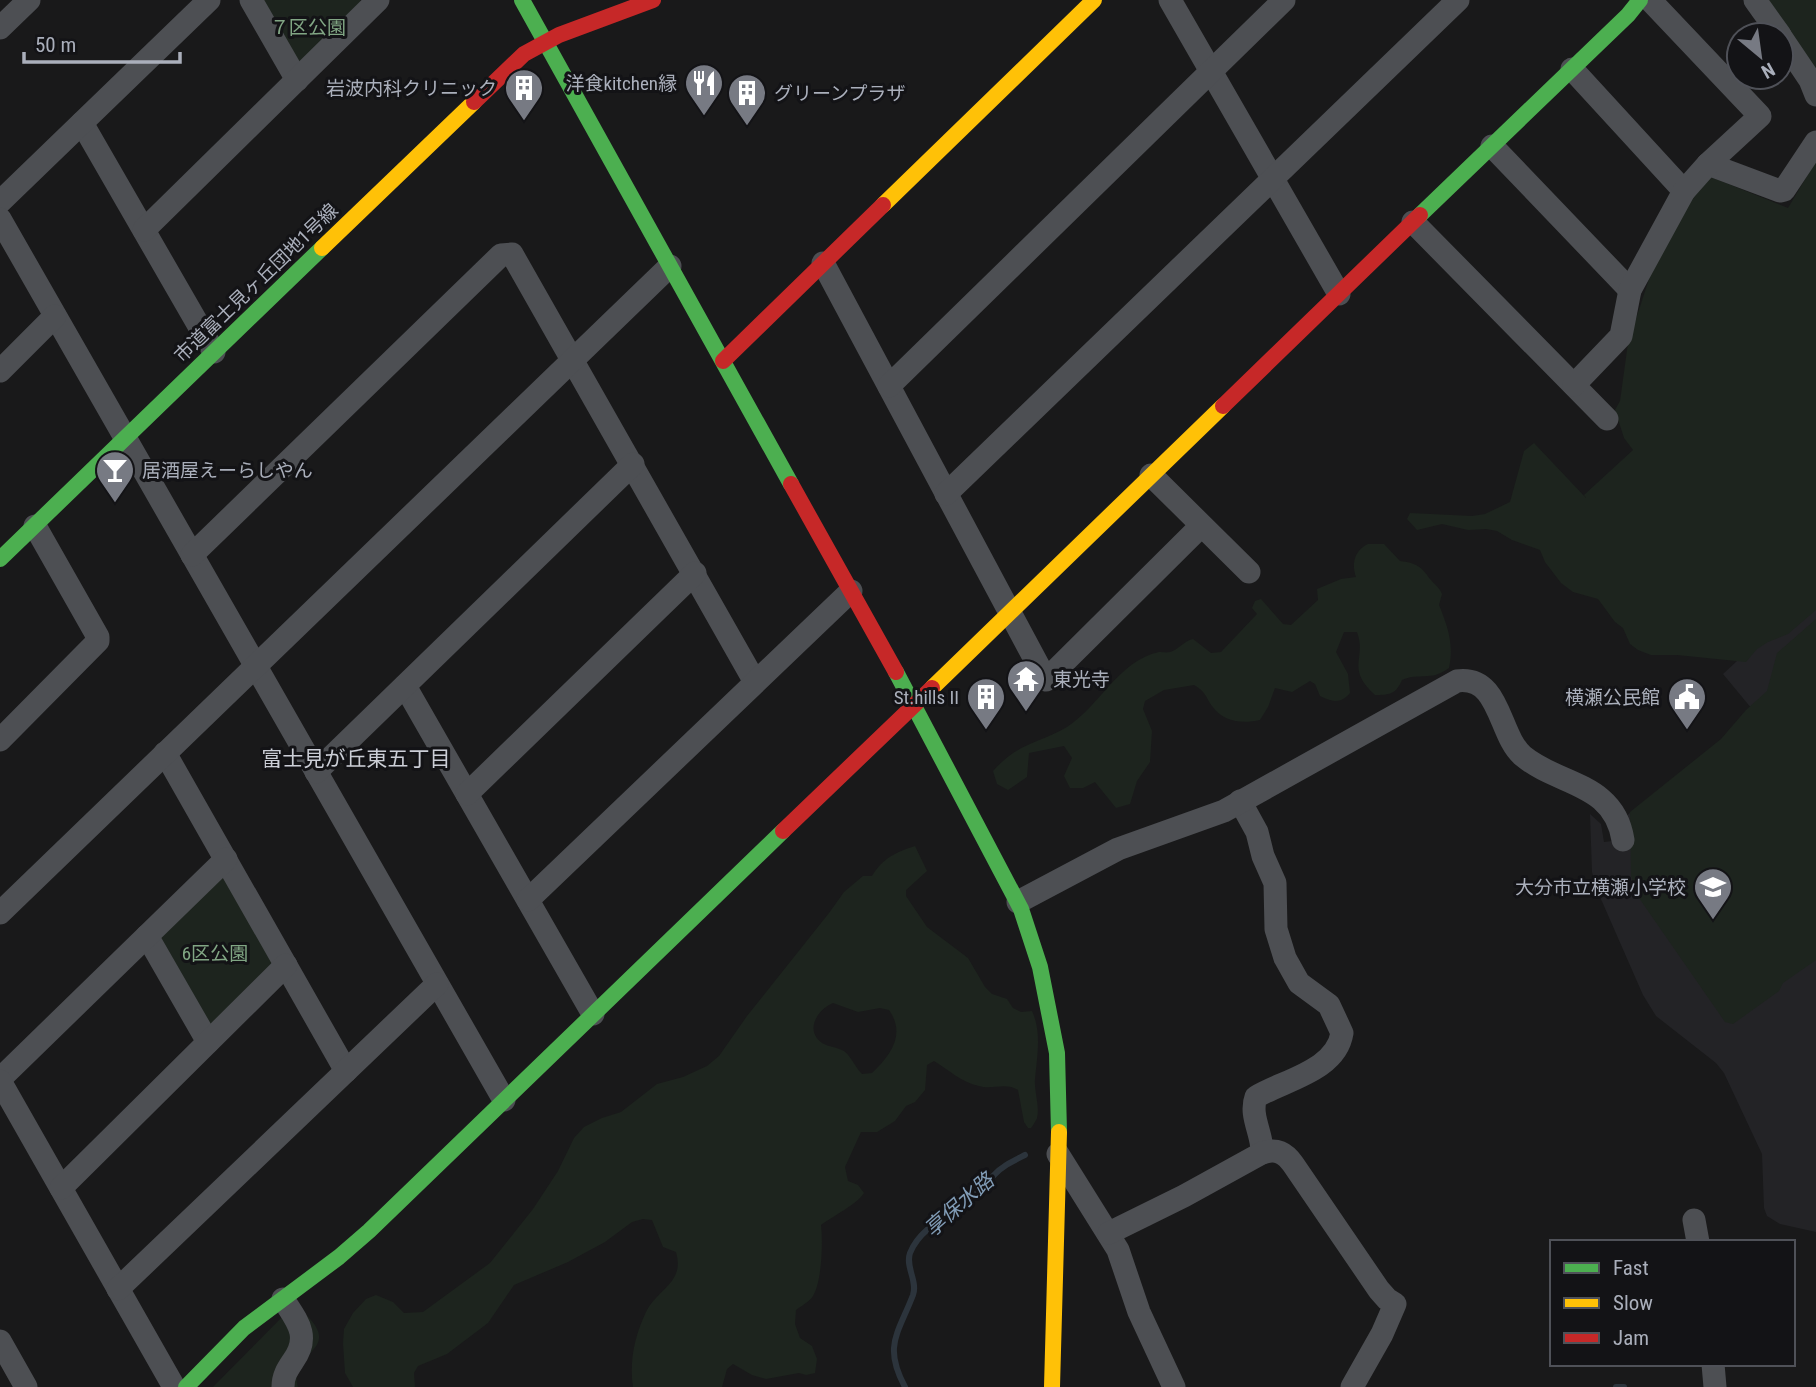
<svg xmlns="http://www.w3.org/2000/svg" width="1816" height="1387" font-family="'Roboto Condensed','Noto Sans JP',sans-serif">
	<rect width="100%" height="100%" fill="#19191a"/>
	<!-- built -->
	<polygon fill="#232326" points="1816,588 1816,1232 1780,1224 1767,1216 1764,1208 1762,1154 1724,1073 1716,1063 1656,1016 1643,995 1597,890 1592,872 1590,814 1601,824 1604,842 1630,839 1625,817 1731,732 1752,709 1723,674"/>
	<!-- green -->
	<g fill="#1d241e" fill-rule="evenodd">
		<polygon points="261,0 360,0 362,3 307,65 296,61"/>
		<polygon points="1767,0 1816,0 1816,82"/>
		<polygon points="1816,161 1816,610 1788,634 1768,642 1757,649 1746,662 1677,655 1651,655 1638,650 1630,644 1623,628 1615,622 1598,599 1573,592 1561,583 1545,562 1540,550 1512,540 1497,531 1486,529 1468,530 1442,524 1417,530 1407,519 1410,513 1472,516 1485,514 1510,502 1524,451 1534,443 1586,498 1584,495 1633,450 1624,438 1615,410 1620,401 1628,343 1655,261 1692,192 1711,177 1788,208"/>
		<path d="M1368,544H1384L1400,561C1416,563 1421,566 1430,579C1435,585 1439,587 1442,594L1439,605C1448,627 1454,644 1449,668C1430,682 1420,672 1402,680C1396,694 1390,695 1375,695C1345,668 1367,659 1357,632H1344L1336,652L1348,674L1350,693C1341,704 1332,702 1320,696L1315,684L1310,681L1292,692L1275,688L1268,707L1260,720C1242,724 1223,722 1212,706C1205,696 1206,692 1194,685L1164,690L1145,701L1143,709L1152,731L1150,762L1137,781L1130,804L1116,808L1095,782L1083,788H1070L1064,776L1072,758L1064,746L1029,753L1027,777L1008,790L997,784L993,771C1019,742 1038,744 1067,727C1100,706 1118,661 1159,652C1163,652 1166,653 1170,652C1178,650 1184,641 1193,639L1211,653L1221,652L1257,614L1252,608L1255,601L1261,599L1283,624L1291,625L1318,600L1317,589L1341,579L1356,577C1351,563 1355,550 1368,544Z"/>
		<polygon points="1816,619 1816,960 1783,983 1779,991 1733,1024 1725,1022 1639,898 1631,876 1630,812 1721,739 1746,710 1767,691 1777,653"/>
		<path d="M915,846L927,871L906,890V896L927,927L968,958L985,987L992,994L1007,999L1013,1008L1021,1012L1032,1011C1042,1032 1037,1057 1035,1079C1034,1091 1040,1106 1037,1118C1037,1119 1032,1127 1031,1128H1028L1024,1122L1018,1090C1006,1082 992,1090 979,1086C961,1082 949,1070 934,1061L927,1065L925,1090L915,1102L906,1106L895,1121L877,1132H861L845,1167L848,1181L858,1185L864,1193C856,1205 833,1216 821,1225C823,1242 822,1281 813,1296C809,1302 801,1306 796,1310L795,1324L800,1338L812,1346L817,1359L815,1373L806,1375L799,1373L766,1379L752,1375L733,1364L727,1369L722,1387H633C629,1361 635,1335 646,1312C658,1288 685,1283 676,1252L663,1247L652,1220L643,1219L632,1222L605,1242L568,1262L514,1285L488,1323L447,1354L418,1366L414,1373L415,1387H353L345,1373L343,1343L344,1329L353,1313L366,1299L376,1295L393,1302L404,1313L423,1312L490,1263L533,1209L558,1171L574,1138L584,1127L602,1118L621,1112L657,1084L683,1077L707,1066L719,1056L747,1016L829,913L844,892L863,876H872C883,858 896,852 915,846ZM833,1003L858,1012L880,1008L889,1010C906,1034 891,1055 872,1073L862,1074C855,1067 851,1056 844,1051C837,1047 829,1047 822,1043C804,1030 818,1009 833,1003Z"/>
		<polygon points="217,877 224,878 272,961 271,971 212,1028 160,946 160,932"/>
		<path d="M300,1309C349,1352 287,1349 298,1387H213L285,1314Z"/>
	</g>
	<g fill="none" stroke-linecap="round" stroke-linejoin="round">
		<!-- stream -->
		<g stroke="#2c343c" stroke-width="6">
			<path d="M905,1387C883,1346 898,1334 913,1295C918,1281 905,1267 910,1253C920,1227 954,1212 974,1196C981,1190 986,1182 993,1176C1002,1166 1013,1161 1025,1155"/>
			<polyline points="1616,1387 1624,1387"/>
		</g>
		<!-- street -->
		<g stroke="#4d4f53" stroke-width="23">
			<polyline points="251,0 297,80"/>
			<polyline points="1170,0 1339,294"/>
			<polyline points="1755,0 1780,35"/>
			<polyline points="0,28 29,0"/>
			<polyline points="1781,37 1810,80 1816,95"/>
			<polyline points="1572,69 1684,191"/>
			<polyline points="82,123 214,352"/>
			<polyline points="1492,146 1630,290"/>
			<polyline points="1708,164 1780,191 1784,190 1816,142"/>
			<polyline points="0,202 209,0"/>
			<polyline points="0,219 504,1100"/>
			<polyline points="1413,222 1607,419"/>
			<polyline points="144,230 378,0"/>
			<polyline points="823,263 1046,680 1201,526"/>
			<polyline points="0,371 55,316"/>
			<polyline points="1574,385 1621,336 1630,290 1684,191 1708,164 1760,116 1650,0"/>
			<polyline points="889,386 1284,0"/>
			<polyline points="1151,475 1249,572"/>
			<polyline points="946,494 1458,0"/>
			<polyline points="192,555 501,255 512,254 755,682"/>
			<polyline points="405,686 593,1014"/>
			<polyline points="0,740 98,641 98,637 35,526"/>
			<polyline points="165,753 346,1071"/>
			<polyline points="316,772 633,464"/>
			<polyline points="467,794 695,573"/>
			<path d="M1240,801L1257,832L1263,856L1275,883L1276,929L1285,958L1299,983L1329,1005L1342,1033C1336,1071 1284,1080 1256,1097C1249,1116 1263,1134 1262,1153"/>
			<polyline points="528,900 851,591"/>
			<path d="M1018,902L1118,849L1224,811L1457,681C1501,675 1498,735 1523,756C1559,786 1614,782 1623,840"/>
			<polyline points="0,913 670,266"/>
			<polyline points="147,936 208,1042"/>
			<polyline points="0,1079 226,859"/>
			<polyline points="0,1081 174,1387"/>
			<polyline points="1058,1154 1118,1250 1139,1312 1174,1387"/>
			<polyline points="61,1188 286,965"/>
			<polyline points="1694,1220 1698,1242"/>
			<path d="M1109,1233L1184,1196L1262,1153C1277,1148 1285,1153 1293,1164L1379,1290L1387,1299L1395,1304L1382,1334L1352,1387"/>
			<polyline points="118,1289 437,984"/>
			<path d="M283,1299C297,1321 311,1336 293,1361C287,1370 283,1376 283,1387"/>
			<polyline points="0,1341 26,1387"/>
			<polyline points="1713,1364 1715,1387"/>
		</g>
		<!-- fast -->
		<g stroke="#4caf50" stroke-width="16">
			<polyline points="522,0 791,484"/>
			<polyline points="1420,215 1628,15 1640,0"/>
			<polyline points="0,559 322,248"/>
			<polyline points="896,672 1021,909 1040,967 1057,1053 1059,1132"/>
			<polyline points="186,1387 244,1328 339,1257 369,1231 783,831"/>
		</g>
		<!-- slow -->
		<g stroke="#ffc107" stroke-width="16">
			<polyline points="883,205 1094,0"/>
			<polyline points="322,248 474,102"/>
			<polyline points="932,688 1223,406"/>
			<polyline points="1052,1387 1059,1132"/>
		</g>
		<!-- jam -->
		<g stroke="#c62828" stroke-width="16">
			<polyline points="474,102 524,54 559,35 653,0"/>
			<polyline points="723,361 883,205"/>
			<polyline points="1223,406 1420,215"/>
			<polyline points="791,484 896,672"/>
			<polyline points="783,831 932,688"/>
		</g>
	</g>
	<!-- icons -->
	<defs>
		<symbol id="restaurant-pin" viewBox="-11 -11 22 30"><path d="M0 17L-7.5 6A9.5 9.5 0 1 1 7.5 6Z" fill="#777a83" stroke="#131316"/><path d="M-5-6h1v4h1v-4h1v4h1v-4h1v5L-1.5 .5V6h-2V.5L-5-1ZM5-6V6H3V1.5H1.5Q1.5-4 5-6Z" fill="#fff"/></symbol>
		<symbol id="building-pin" viewBox="-11 -11 22 30"><path d="M0 17L-7.5 6A9.5 9.5 0 1 1 7.5 6Z" fill="#777a83" stroke="#131316"/><path d="M-4-6H4V6H1V3H-1V6H-4ZM-2.5-4.3h1.7v1.8h-1.7ZM.8-4.3h1.7v1.8H.8ZM-2.5-1h1.7V.8h-1.7ZM.8-1h1.7V.8H.8Z" fill="#fff"/></symbol>
		<symbol id="bar-pin" viewBox="-11 -11 22 30"><path d="M0 17L-7.5 6A9.5 9.5 0 1 1 7.5 6Z" fill="#777a83" stroke="#131316"/><path d="M-6-5H6L.8 .8V4.5H3.5V6h-7V4.5H-.8V.8Z" fill="#fff"/></symbol>
		<symbol id="temple-pin" viewBox="-11 -11 22 30"><path d="M0 17L-7.5 6A9.5 9.5 0 1 1 7.5 6Z" fill="#777a83" stroke="#131316"/><path d="M0-6L5-2H3V0L6.5 2.5H4V6H1.5V3h-3V6H-4V2.5H-6.5L-3 0V-2H-5Z" fill="#fff"/></symbol>
		<symbol id="civic-pin" viewBox="-11 -11 22 30"><path d="M0 17L-7.5 6A9.5 9.5 0 1 1 7.5 6Z" fill="#777a83" stroke="#131316"/><path d="M-.6-6.5H3V-4.5H.6V-3L4-1V1h2V6H-6V1h2V-1L-.6-3ZM-1.2 2.5V6h2.4V2.5Z" fill="#fff"/></symbol>
		<symbol id="school-pin" viewBox="-11 -11 22 30"><path d="M0 17L-7.5 6A9.5 9.5 0 1 1 7.5 6Z" fill="#777a83" stroke="#131316"/><path d="M0-5L7-2L0 1L-7-2ZM-4 1L0 2.5L4 1V4Q0 6-4 4Z" fill="#fff"/></symbol>
	</defs>
	<g fill-rule="evenodd">
		<use href="#restaurant-pin" x="682" y="61" width="44" height="60"/>
		<use href="#building-pin" x="502" y="66" width="44" height="60"/>
		<use href="#building-pin" x="725" y="71" width="44" height="60"/>
		<use href="#bar-pin" x="93" y="448" width="44" height="60"/>
		<use href="#temple-pin" x="1004" y="657" width="44" height="60"/>
		<use href="#building-pin" x="964" y="675" width="44" height="60"/>
		<use href="#civic-pin" x="1665" y="675" width="44" height="60"/>
		<use href="#school-pin" x="1691" y="865" width="44" height="60"/>
	</g>
	<g text-anchor="middle" dominant-baseline="central" stroke-width="6" stroke-linejoin="round" paint-order="stroke">
		<!-- park labels -->
		<g font-size="19" fill="#81a684" stroke="#131316">
			<text x="308" y="27">７区公園</text>
			<text x="215" y="953">6区公園</text>
		</g>
		<!-- poi labels -->
		<g font-size="19" fill="#aaafbb" stroke="#131316" text-anchor="end">
			<text x="677" y="83">洋食kitchen縁</text>
			<text x="497" y="88">岩波内科クリニック</text>
			<text x="774" y="93" text-anchor="start">グリーンプラザ</text>
			<text x="142" y="470" text-anchor="start">居酒屋えーらしやん</text>
			<text x="1053" y="679" text-anchor="start">東光寺</text>
			<text x="959" y="697">St.hills II</text>
			<text x="1660" y="697">横瀬公民館</text>
			<text x="1686" y="887">大分市立横瀬小学校</text>
		</g>
		<!-- street labels -->
		<g font-size="19" fill="#aaafbb" stroke="#131316">
			<text transform="translate(256 283) rotate(-44)">市道富士見ヶ丘団地1号線</text>
		</g>
		<!-- neighbourhood labels -->
		<g font-size="21" fill="#cbced6" stroke="#131316">
			<text x="356" y="759">富士見が丘東五丁目</text>
		</g>
		<!-- water labels -->
		<g font-size="21" font-style="italic" fill="#819cb6" stroke="#131316">
			<text transform="translate(959 1205) rotate(-41)">享保水路</text>
		</g>
	</g>
	<!-- legend -->
	<rect x="1550" y="1240" width="245" height="126" fill="#131316" stroke="#4f5158" stroke-width="2"/>
	<rect x="1564" y="1263" width="35" height="10" fill="#4caf50" stroke="#4f5158" stroke-width="2"/>
	<text x="1613" y="1275" font-size="21" fill="#aaafbb">Fast</text>
	<rect x="1564" y="1298" width="35" height="10" fill="#ffc107" stroke="#4f5158" stroke-width="2"/>
	<text x="1613" y="1310" font-size="21" fill="#aaafbb">Slow</text>
	<rect x="1564" y="1333" width="35" height="10" fill="#c62828" stroke="#4f5158" stroke-width="2"/>
	<text x="1613" y="1345" font-size="21" fill="#aaafbb">Jam</text>
	<!-- north arrow -->
	<g transform="translate(1760 56) rotate(151)"><circle r="33" fill="#131316" stroke="#4f5158" stroke-width="2"/>
	<path d="M0-5L12 26L0 18L-12 26Z" fill="#777a83"/>
	<text y="-10" font-size="19" font-weight="bold" text-anchor="middle" fill="#aaafbb">N</text>
	</g>
	<!-- scale -->
	<path d="M24 52v10h156v-10" fill="none" stroke="#aaafbb" stroke-width="3.5"/>
	<text x="35" y="52" font-size="21" fill="#aaafbb" stroke="#131316" stroke-width="5" paint-order="stroke">50 m</text>
</svg>
